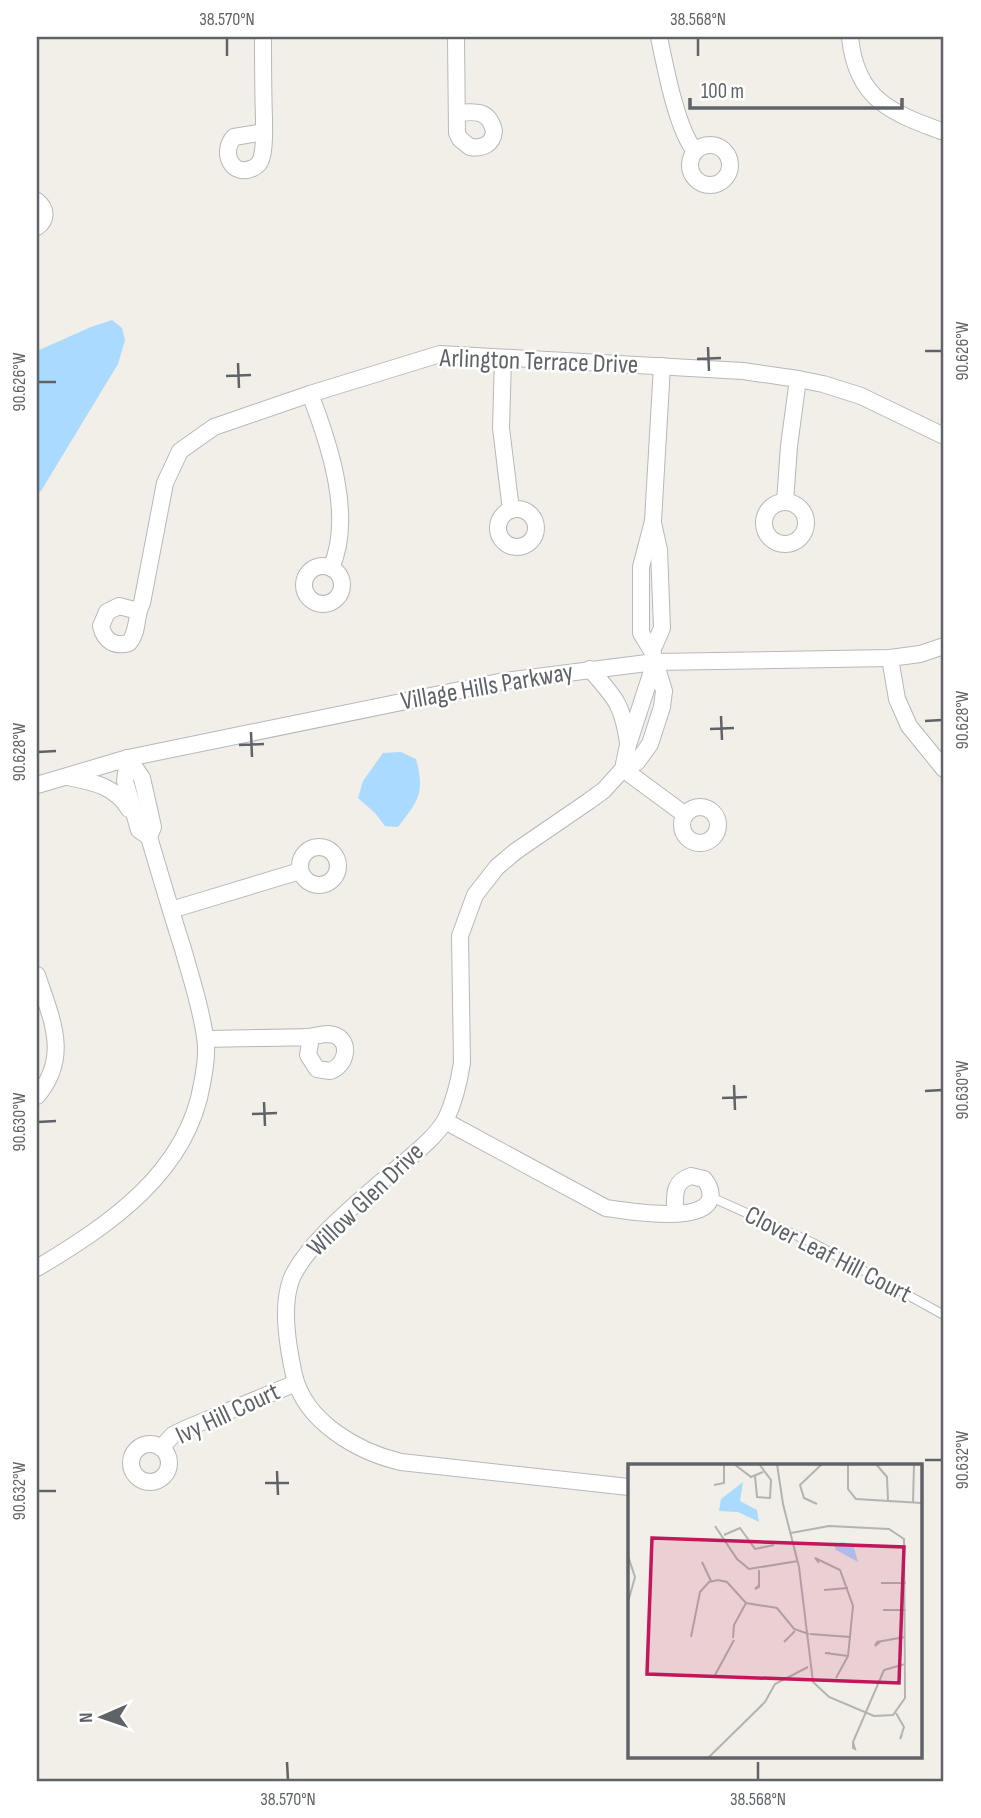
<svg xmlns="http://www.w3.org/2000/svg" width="981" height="1818" font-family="'Sofia Sans Condensed',sans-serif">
	<rect width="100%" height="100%" fill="#f1efe8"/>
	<!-- water -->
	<g fill="#aadaff">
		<polygon points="112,320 122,328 125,340 118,364 41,491 37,493 37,351 91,327"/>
		<path d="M401,752L416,759C425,793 419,800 398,827L385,826L375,813L358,798L363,781L383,753Z"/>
	</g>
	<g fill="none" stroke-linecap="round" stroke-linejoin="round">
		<defs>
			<polyline id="lane" points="711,1197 813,1243 944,1315"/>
			<g id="street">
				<path d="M263,37C263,64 263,91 264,118C264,130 265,144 262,156C261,161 258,166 253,168C232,178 220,152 234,137L264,132"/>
				<path d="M456,37L457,133L460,139L470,147C483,149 493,144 494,131C489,110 476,111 458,113"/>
				<path d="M659,37C665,66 677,130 695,151"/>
				<path d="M850,37C856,100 892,113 944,132"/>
				<circle cx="710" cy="165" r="20"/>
				<path d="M37,201C47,209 47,220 37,227"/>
				<polyline points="503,358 501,428 511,510"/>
				<polyline points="662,366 653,521 641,567 641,633 652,651 664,691 662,707 650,744 637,762 623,769 684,814"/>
				<path d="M310,394C329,443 354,517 331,568"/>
				<polyline points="785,502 789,446 798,379"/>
				<circle cx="785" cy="523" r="21"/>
				<circle cx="517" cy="528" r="19"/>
				<circle cx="323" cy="585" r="19"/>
				<path d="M138,611L119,606L107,612L101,626C104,641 115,647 129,643C139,631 135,616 142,603L165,483L180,451L214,427L310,394L440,354L743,371L798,379L823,384L861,396L944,436"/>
				<polyline points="652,651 662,628 659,550 653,523"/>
				<polyline points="890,658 897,699 909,726 944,769"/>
				<path d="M590,669C615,698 622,703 628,742"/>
				<polyline points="128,758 142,778 153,827 149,837"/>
				<path d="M68,777C93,782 115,786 129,809"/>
				<polyline points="37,785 128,758 504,681 655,662 890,658 920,654 944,646"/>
				<circle cx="700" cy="825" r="18"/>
				<circle cx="319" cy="866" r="19"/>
				<polyline points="171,910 300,871"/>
				<path d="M37,975C51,1018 71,1056 37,1096"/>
				<path d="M206,1039C239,1038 273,1038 306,1037C313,1037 321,1034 328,1034C352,1035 349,1065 330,1071L317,1069L308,1055L311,1037"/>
				<path d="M445,1121L606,1208C626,1211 703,1224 710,1199C712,1191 709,1185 704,1179L691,1176C672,1182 675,1197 675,1213"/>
				<path d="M37,1268C109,1225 187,1173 202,1084C205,1069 208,1052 205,1037C201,1007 191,978 183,949C171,912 160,874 149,837L139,830L125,781L128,758"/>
				<circle cx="150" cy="1463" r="19"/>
				<polyline points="161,1448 173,1435 185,1429 296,1383"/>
				<path d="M629,1487L401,1462C358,1452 305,1422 294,1375C288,1347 281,1308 291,1280C306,1242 370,1192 401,1165C416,1152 436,1137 446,1119C454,1102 459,1082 462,1063L460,936L475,895L497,867L516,851L589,801L604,790L623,769L628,745L655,662"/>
			</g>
		</defs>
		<!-- lane casing -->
		<use href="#lane" stroke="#b5b8bc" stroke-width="10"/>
		<!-- street casing -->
		<use href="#street" stroke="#b5b8bc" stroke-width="18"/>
		<!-- lane -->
		<use href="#lane" stroke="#fff" stroke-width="8"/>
		<!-- street -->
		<use href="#street" stroke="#fff" stroke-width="16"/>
	</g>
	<!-- ticks -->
	<path fill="none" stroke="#5f6368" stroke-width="2.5" d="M227,38V56M698,38V56M708,347L709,371M925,351H942M697,359L721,358M238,363L239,388M226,376L251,375M38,382H56M721,716L722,740M925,721L942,720M710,729L734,728M251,732L252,757M239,745L264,744M38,752L56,751M734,1085L735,1110M925,1091L942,1090M722,1098L747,1097M264,1102L265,1126M252,1114L277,1113M38,1122L56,1121M925,1460H942M277,1471L278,1495M265,1483H289M38,1491H56M287,1762L288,1780M758,1762V1780"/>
	<g text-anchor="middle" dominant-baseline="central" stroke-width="5" stroke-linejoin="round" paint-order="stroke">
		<!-- street labels -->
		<g font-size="26" fill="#5f6368" stroke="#fff">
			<text transform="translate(539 362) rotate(2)">Arlington Terrace Drive</text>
			<text transform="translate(487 687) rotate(-10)">Village Hills Parkway</text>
			<text transform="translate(366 1200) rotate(-44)">Willow Glen Drive</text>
			<text transform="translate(828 1255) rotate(27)">Clover Leaf Hill Court</text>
			<text transform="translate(228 1414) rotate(-25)">Ivy Hill Court</text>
		</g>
	</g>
	<!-- overview -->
	<g transform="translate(628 1464)">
		<rect width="294" height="294" fill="#f1efe8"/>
		<path d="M115,18L112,37L129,46L131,58L110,48L91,47L93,35ZM214,78L225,80L230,98L208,86L206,81Z" fill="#aadaff"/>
		<path fill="none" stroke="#b3b3b1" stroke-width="2" d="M106,0L123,13L135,8M149,0L155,40L171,103L185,218L201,233L246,252L265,251L277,234L276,75L261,65L201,62L163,69M220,0V25L228,35L294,39M248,0L259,13L260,37M127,12L129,33L142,34L143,16L131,0M86,21L96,19V0M285,39L286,0M189,40L176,34L172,21L194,0M87,62L109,95L121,105L170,97M96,71L112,64L127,85L146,81M0,92L7,113L0,138M74,98L83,117M191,99L187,94L212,106L225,142L220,192L208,214M253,119H278M131,121L127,125L131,123V106M196,126L220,124M255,146H278M182,170L222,173M63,173L72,128L81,118L90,116L99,118L118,139L149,144L166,165L181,170M105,174L106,161L118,139M160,174L156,178L167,167M252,178L247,182L249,178L277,173M202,189H197L220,192M87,211L106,176M268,249L276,263L272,275L274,271M225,278L227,285L225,284V278L256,206L277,200M80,294L137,238L147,220L180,203"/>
		<path fill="#c2185b" fill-opacity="0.15" stroke="#c2185b" stroke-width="3.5" d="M24,74L276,83L271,219L19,210Z"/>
		<rect width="294" height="294" fill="none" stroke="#5f6368" stroke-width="3.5"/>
	</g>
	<!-- border -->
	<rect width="981" height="1818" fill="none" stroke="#ffffff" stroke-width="77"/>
	<!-- north arrow -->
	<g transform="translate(102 1717) rotate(268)" stroke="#ffffff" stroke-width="5" paint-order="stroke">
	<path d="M0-5L12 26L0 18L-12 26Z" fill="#5f6368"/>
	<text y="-10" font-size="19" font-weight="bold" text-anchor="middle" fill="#5f6368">N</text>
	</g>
	<!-- scale -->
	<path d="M690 98v10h212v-10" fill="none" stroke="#5f6368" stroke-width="3.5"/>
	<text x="701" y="98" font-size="21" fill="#5f6368" stroke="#ffffff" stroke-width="5" paint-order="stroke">100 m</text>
	<rect x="38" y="38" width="904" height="1742" fill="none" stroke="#5f6368" stroke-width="2.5"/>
	<g font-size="18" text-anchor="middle" fill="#5f6368">
		<text x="227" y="25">38.570°N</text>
		<text x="698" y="25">38.568°N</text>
		<text transform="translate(962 351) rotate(-90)" y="6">90.626°W</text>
		<text transform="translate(19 382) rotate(-90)" y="6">90.626°W</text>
		<text transform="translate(962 720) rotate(-90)" y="6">90.628°W</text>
		<text transform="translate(19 752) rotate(-90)" y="6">90.628°W</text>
		<text transform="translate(962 1090) rotate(-90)" y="6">90.630°W</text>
		<text transform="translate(19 1122) rotate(-90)" y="6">90.630°W</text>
		<text transform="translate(962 1460) rotate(-90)" y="6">90.632°W</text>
		<text transform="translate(19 1491) rotate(-90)" y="6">90.632°W</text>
		<text x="288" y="1805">38.570°N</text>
		<text x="758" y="1805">38.568°N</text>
	</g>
</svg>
